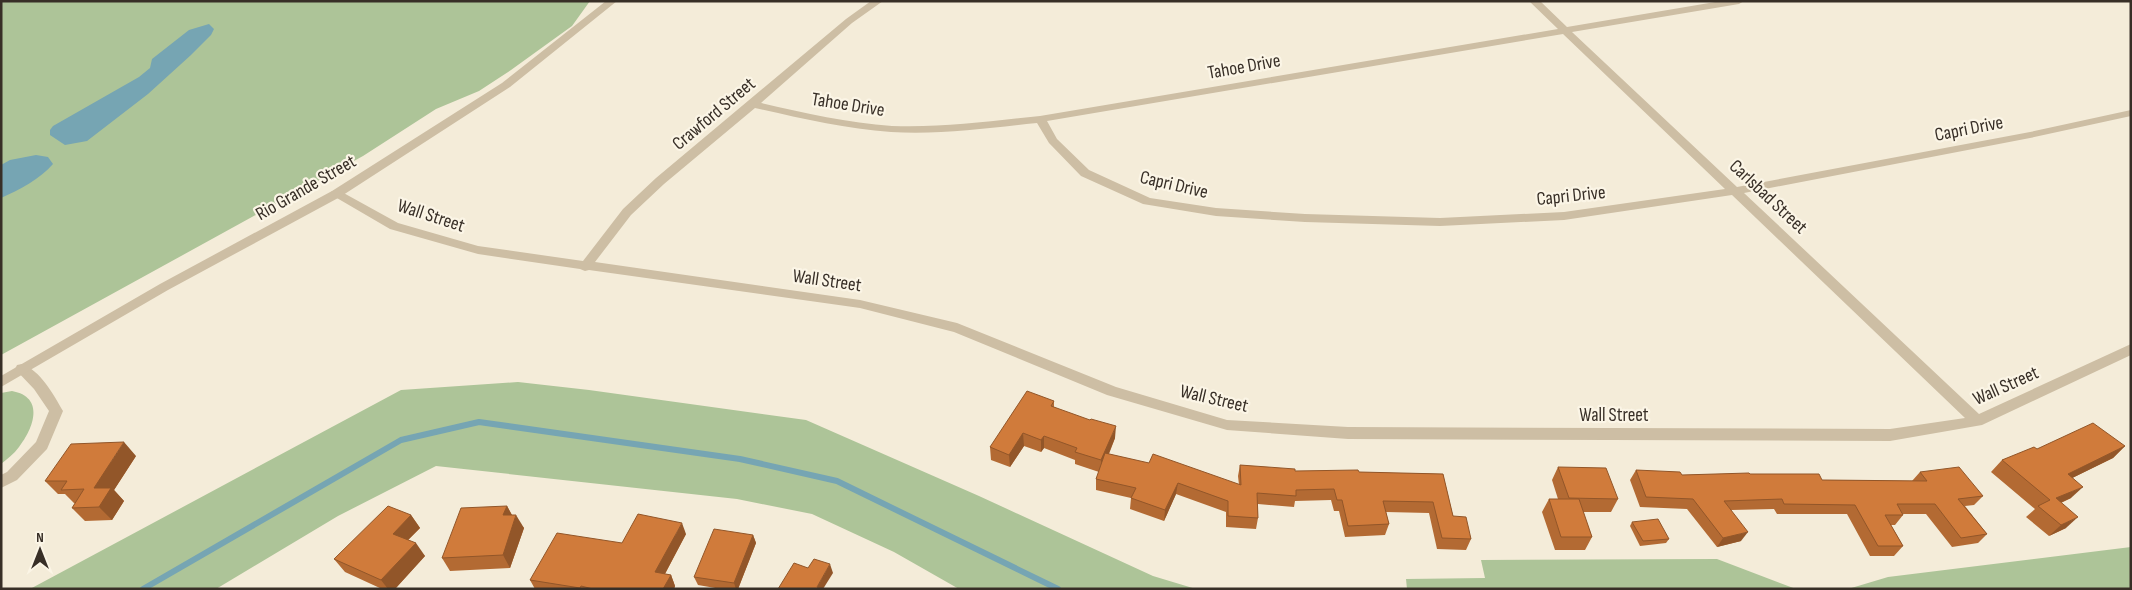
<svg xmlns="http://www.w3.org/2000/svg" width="2132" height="590" font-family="'Sofia Sans Condensed',sans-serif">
	<rect width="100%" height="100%" fill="#f4ecd9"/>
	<!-- green -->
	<g fill="#adc498">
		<polygon points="1,1 590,1 572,26 511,70 479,91 436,109 363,156 1,355"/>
		<polygon points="518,382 589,390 806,420 979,496 1153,576 1196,589 959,589 894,552 812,514 737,499 436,466 338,516 216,589 30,589 401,390"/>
		<path d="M12,391C45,397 34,428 19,447C14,454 7,459 1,464V393Z"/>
		<polygon points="2131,547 2131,589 1848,589 1888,577"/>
		<polygon points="1717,559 1796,589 1407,589 1406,579 1485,578 1481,560"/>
	</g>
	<!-- water -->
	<g fill="#76a5b3">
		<polygon points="209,24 214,29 211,35 191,55 148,94 87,141 65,145 50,135 50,130 53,126 139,77 150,68 152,59 189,30"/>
		<path d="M36,155L48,157L53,164C40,179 19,190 1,198V165L10,160Z"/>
	</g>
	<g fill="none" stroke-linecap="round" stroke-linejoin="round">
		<!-- stream -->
		<polyline stroke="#76a5b3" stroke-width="6" points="143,589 401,440 479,422 740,459 837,481 1058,589"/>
		<!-- minor -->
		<g fill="#cdbea4" fill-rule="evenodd">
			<path d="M871,1H883L852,23L761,103C804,113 848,123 892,126C941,128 991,121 1040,116L1558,29L1529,1H1540L1567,27L1721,1H1744L1739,4L1572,32L1737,187L2030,132L2131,110V116L2030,138L1744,193L1979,414L2131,344V355L1982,425L1890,441L1348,439L1227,430L1107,395L954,332L860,308L589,270L585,271L580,269L478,254L390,229L330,194L332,191H340L398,223L478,246L583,261L623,209L656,178L846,19ZM1563,34L1725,189L1564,212L1440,218L1305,214L1216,208L1150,198L1089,170L1057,139L1047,121ZM755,108C800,118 845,129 891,132C940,135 989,128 1037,123L1049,143L1081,176L1143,204L1216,216L1305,222L1440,226L1564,220L1732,195L1965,418L1890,429L1348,427L1227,420L1116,387L957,323L860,300L595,262L631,215L664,184Z"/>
			<path d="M22,364C40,370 54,395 63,411L47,449L17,480L1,488V475L7,472L36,442L49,411L34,389L15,369L17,365Z"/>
		</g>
		<!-- tertiary -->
		<polygon fill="#cdbea4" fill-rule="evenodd" points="606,1 617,1 510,87 340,197 168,290 1,387 1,376 160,284 332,191 502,83"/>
	</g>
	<!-- wall -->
	<g fill="#b36a33">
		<polygon points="1054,401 1054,407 1115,438 1109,454 1239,485 1238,476 1240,465 1295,471 1443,474 1453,516 1471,539 1466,550 1437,549 1429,513 1386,512 1389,524 1385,535 1345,537 1339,511 1334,511 1331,500 1295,501 1294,507 1258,504 1258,518 1256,529 1226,527 1226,512 1176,494 1164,521 1130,509 1131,498 1096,490 1096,479 1099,472 1075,464 1075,460 1044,448 1041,452 1024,446 1010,467 991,460 990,447"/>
		<polygon points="2125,446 2113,458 2072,478 2071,498 2061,503 2066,528 2049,536 2026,517 2035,509 1991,472 2002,460 2037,449"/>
		<polygon points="136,456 114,490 124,501 112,520 85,521 72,508 75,503 74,503 65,494 58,494 45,481"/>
		<polygon points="1558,467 1618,499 1611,512 1583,512 1592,537 1585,550 1555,550 1542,512 1549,499 1558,499 1552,480"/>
		<polygon points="1636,470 1682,475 1750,474 1822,480 1912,481 1920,472 1983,496 1974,505 1965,506 1987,534 1978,543 1952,547 1926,514 1903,514 1903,515 1895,525 1891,525 1903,546 1894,556 1870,556 1847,514 1777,514 1774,509 1731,510 1741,541 1717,547 1687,509 1640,507 1630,480"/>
		<polygon points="507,506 512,515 524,528 510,568 450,571 442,558"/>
		<polygon points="411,515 420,528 408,540 425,556 395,589 382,589 345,572 334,559"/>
		<polygon points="1632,522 1669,539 1666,543 1640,546 1630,526"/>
		<polygon points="686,534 665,574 671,575 675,586 674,589 535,589 530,580 622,543"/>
		<polygon points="753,535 756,543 738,589 721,589 698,585 694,577"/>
	</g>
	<!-- shaded-wall -->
	<g fill="#925629">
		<polygon points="1116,426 1115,438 1101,472 1101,460"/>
		<polygon points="1023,433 1024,446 1010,467 1009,455"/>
		<polygon points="1044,436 1044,448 1041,452 1041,440"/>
		<polygon points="124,442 136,456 114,490 124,501 112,520 99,507 94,488"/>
		<polygon points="2125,446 2113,458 2056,486 2068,474"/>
		<polygon points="1178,483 1176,494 1164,521 1165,510"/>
		<polygon points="2083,487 2071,498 2044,510 2056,498"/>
		<polygon points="507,506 514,519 503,515"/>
		<polygon points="411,515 420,528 402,546 393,534"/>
		<polygon points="516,515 524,528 510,568 503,555"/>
		<polygon points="2078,517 2066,528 2049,536 2061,525"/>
		<polygon points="682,523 686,534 660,583 655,572"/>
		<polygon points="1748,532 1741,541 1717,547 1723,538"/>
		<polygon points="753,535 756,543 738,589 736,589 734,583"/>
		<polygon points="416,543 425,556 395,589 388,589 381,580"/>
		<polygon points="830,564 833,573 823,589 817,589 817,587"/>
		<polygon points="671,575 675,586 674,589 663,589"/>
	</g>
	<!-- building -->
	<g fill="#d07b3b" stroke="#925629">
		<polygon points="1027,391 1054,401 1051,406 1090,420 1091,419 1116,426 1101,460 1075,452 1077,448 1044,436 1041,440 1023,433 1009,455 990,447"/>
		<polygon points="2093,423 2125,446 2068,474 2083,487 2056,498 2078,517 2061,525 2038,506 2050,500 2002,460 2034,447 2037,449"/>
		<polygon points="124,442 94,488 111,488 99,507 72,508 84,489 61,490 67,481 45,481 71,444"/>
		<polygon points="1105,453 1149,463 1153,454 1241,485 1240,465 1295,469 1295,471 1358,470 1359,472 1443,474 1453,516 1466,517 1471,539 1442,538 1433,502 1383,501 1389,524 1348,526 1342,500 1337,500 1334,489 1296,490 1296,496 1257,493 1258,518 1228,516 1228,501 1178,483 1165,510 1131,498 1136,488 1096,479"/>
		<polygon points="1558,467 1606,468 1618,499 1569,498"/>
		<polygon points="1959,467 1983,496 1958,499 1987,534 1961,538 1935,504 1897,504 1903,515 1885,515 1903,546 1878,546 1855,505 1784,504 1782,499 1724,501 1748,532 1723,538 1693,499 1646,497 1636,470 1680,472 1682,475 1749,473 1750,474 1819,474 1822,480 1927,481 1920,472"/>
		<polygon points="1549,499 1579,499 1592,537 1561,537"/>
		<polygon points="388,506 411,515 393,534 416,543 381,580 334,559"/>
		<polygon points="507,506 503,515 516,515 503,555 442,558 461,508"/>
		<polygon points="638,514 682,523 655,572 671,575 663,589 593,589 581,586 580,588 530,580 557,533 622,543"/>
		<polygon points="1658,519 1669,539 1643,541 1632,522"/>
		<polygon points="714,529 753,535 734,583 694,577"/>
		<polygon points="814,559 830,564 817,587 821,589 778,589 794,563 808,568"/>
	</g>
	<g text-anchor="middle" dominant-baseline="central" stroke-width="4.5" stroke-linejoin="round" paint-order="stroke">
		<!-- street labels -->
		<g font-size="19" fill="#382f27" stroke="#fbf5e6">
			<text transform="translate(1244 67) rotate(-10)">Tahoe Drive</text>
			<text transform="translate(848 105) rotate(9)">Tahoe Drive</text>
			<text transform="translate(714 114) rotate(-40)">Crawford Street</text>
			<text transform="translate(1969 129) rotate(-11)">Capri Drive</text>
			<text transform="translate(1174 185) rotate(13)">Capri Drive</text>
			<text transform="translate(306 188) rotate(-30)">Rio Grande Street</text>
			<text transform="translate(1571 196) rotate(-6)">Capri Drive</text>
			<text transform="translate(1768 197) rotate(43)">Carlsbad Street</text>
			<text transform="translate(431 216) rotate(18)">Wall Street</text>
			<text transform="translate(827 281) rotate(8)">Wall Street</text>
			<text transform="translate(2006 386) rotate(-24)">Wall Street</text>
			<text transform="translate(1214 399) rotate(13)">Wall Street</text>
			<text x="1614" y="415">Wall Street</text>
		</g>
	</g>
	<!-- border -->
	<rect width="2132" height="590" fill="none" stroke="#382f27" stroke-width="5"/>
	<!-- north arrow -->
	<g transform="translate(40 550)" stroke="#fbf5e6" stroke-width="4" paint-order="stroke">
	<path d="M0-4L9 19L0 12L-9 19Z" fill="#382f27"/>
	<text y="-8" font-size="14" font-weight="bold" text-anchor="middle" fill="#382f27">N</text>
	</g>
</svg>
